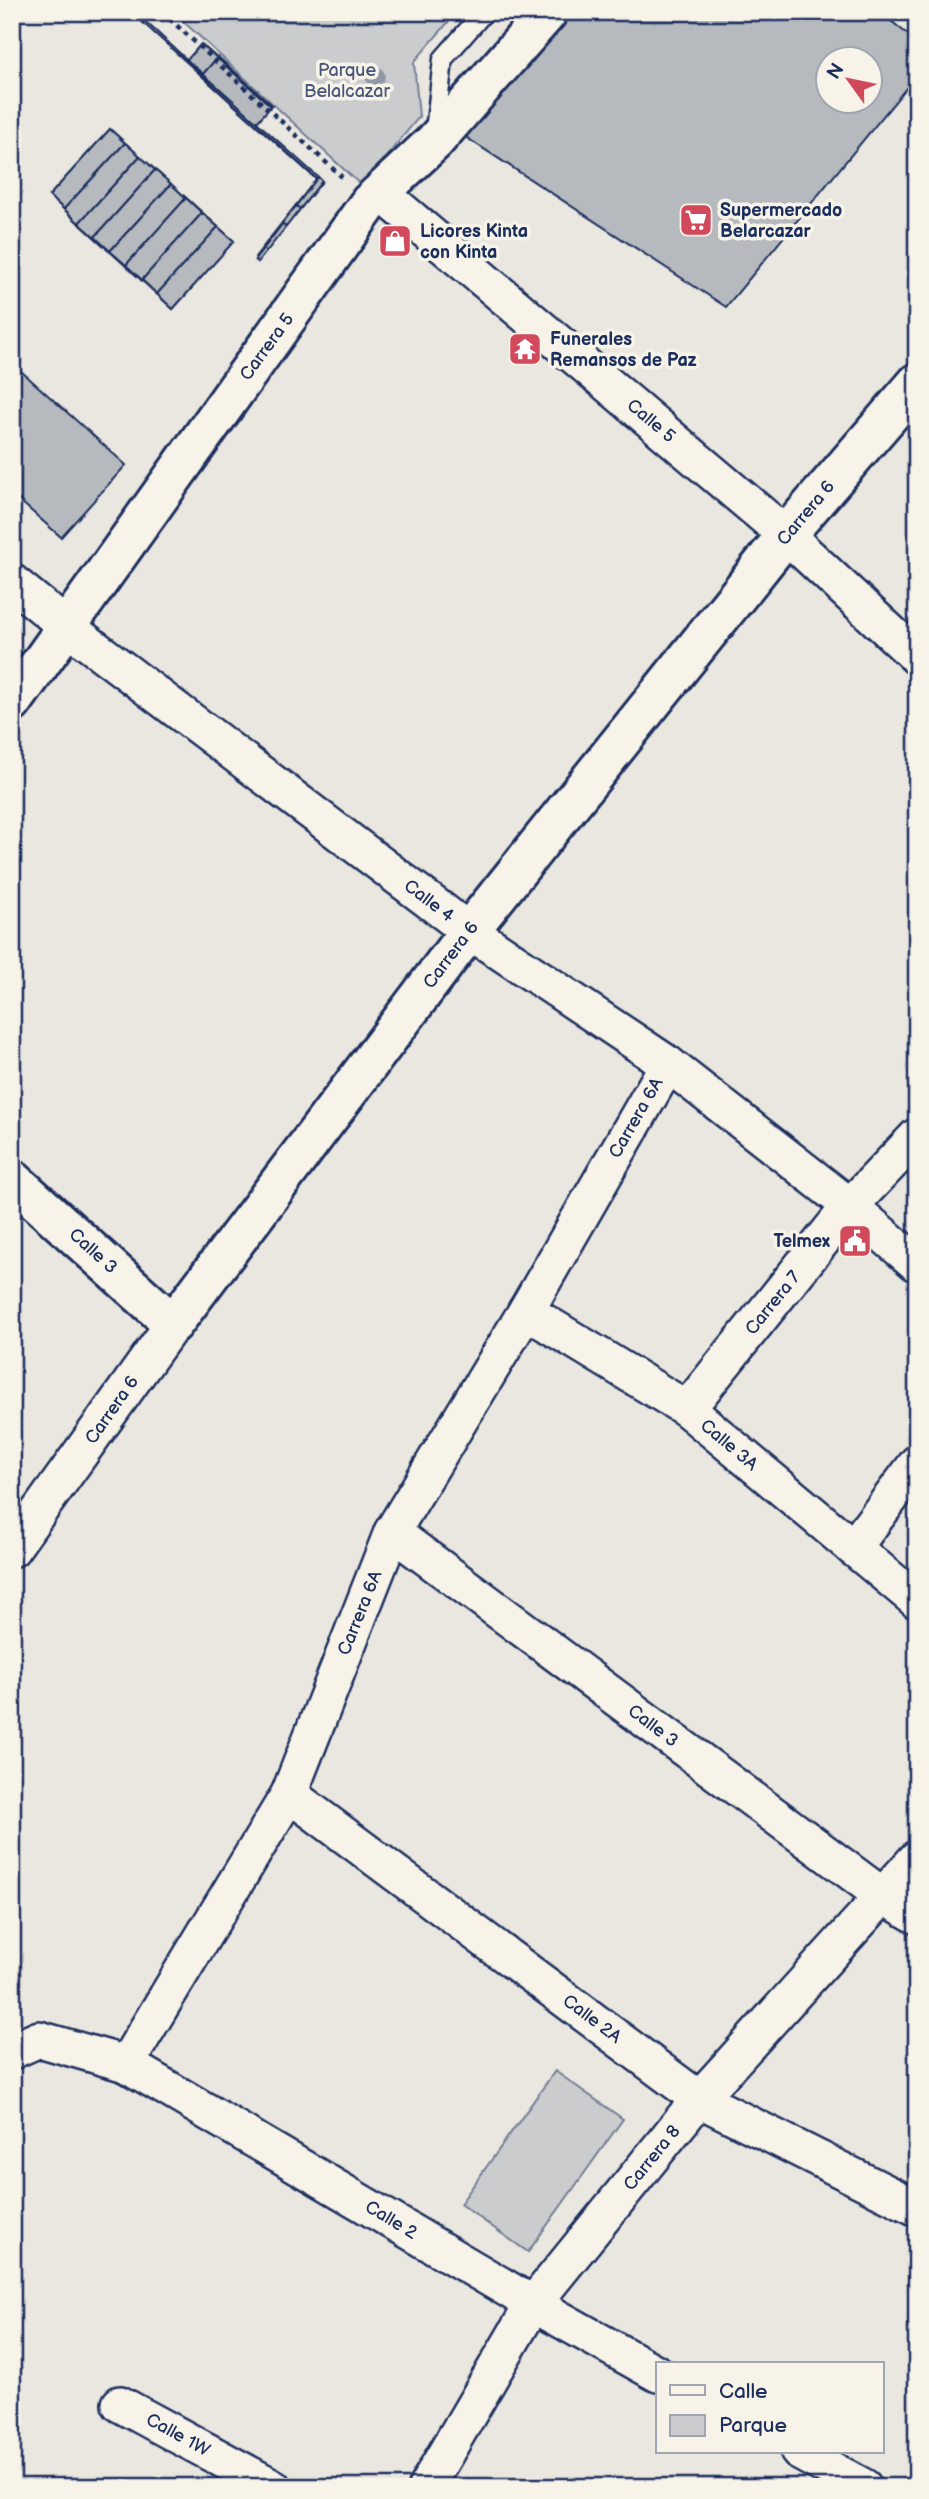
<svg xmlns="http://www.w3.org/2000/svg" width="929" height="2499" font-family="'Balsamiq Sans',sans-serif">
	<rect width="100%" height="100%" fill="#eae7e0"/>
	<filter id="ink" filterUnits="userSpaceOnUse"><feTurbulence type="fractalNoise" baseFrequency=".0143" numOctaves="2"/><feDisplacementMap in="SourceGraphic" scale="14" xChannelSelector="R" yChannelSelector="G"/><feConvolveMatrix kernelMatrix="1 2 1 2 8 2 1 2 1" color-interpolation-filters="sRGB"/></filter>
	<g filter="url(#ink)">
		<!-- green -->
		<g fill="#cbcccd" stroke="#737e96" stroke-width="2">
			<polygon points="173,12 457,12 414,62 419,117 362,186"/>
			<polygon points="555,2071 623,2119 528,2252 460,2204"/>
		</g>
		<!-- building -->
		<g fill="#b6babf" stroke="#1b2f5e" stroke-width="2" fill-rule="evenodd">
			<polygon points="131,12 135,12 321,183 317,180"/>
			<path d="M570,12H880L917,42V75L726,307L461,134ZM828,60H870V102H828Z"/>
			<polygon points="201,44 217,58 203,74 187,60"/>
			<polygon points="218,57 272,105 271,106 217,58"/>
			<polygon points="217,58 271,106 257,122 203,74"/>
			<polygon points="210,80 318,177 321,183 209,82"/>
			<polygon points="110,129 234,241 173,309 49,196"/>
			<polygon points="110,129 125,143 64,209 49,196"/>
			<polygon points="125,143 140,156 79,223 64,209"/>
			<polygon points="140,156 155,170 95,237 79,223"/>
			<polygon points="155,170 171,184 110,251 95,237"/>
			<polygon points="318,177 322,181 258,262 255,257"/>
			<polygon points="318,177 321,183 258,262 255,260"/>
			<polygon points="318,177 322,181 300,209 296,206"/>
			<polygon points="171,184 186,198 126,265 110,251"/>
			<polygon points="186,198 202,213 142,280 126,265"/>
			<polygon points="296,206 300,209 286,227 282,223"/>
			<polygon points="202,213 218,227 157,294 142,280"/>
			<polygon points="218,227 234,241 173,309 157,294"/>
			<polygon points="12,363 126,465 61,537 12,494"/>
		</g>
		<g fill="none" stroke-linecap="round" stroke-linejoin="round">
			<defs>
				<polyline id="lane" points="435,132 443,59 484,12"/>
				<g id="street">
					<polyline points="380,192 786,535 917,657"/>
					<polyline points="12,582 67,627 469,931 668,1064 850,1206 917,1264"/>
					<polyline points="526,1311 687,1409 917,1601"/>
					<polyline points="687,1409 850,1206 917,1136"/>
					<polyline points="392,1532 883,1896 917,1916"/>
					<polyline points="853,1548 917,1463"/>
					<polyline points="12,1549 173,1324"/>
					<polyline points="289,1794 699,2099 917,2208"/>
					<polyline points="12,2051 39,2039 126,2064 289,1794 392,1532 526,1311 668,1064"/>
					<polyline points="126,2064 533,2304 658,2374"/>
					<polyline points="120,2404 273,2487"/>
					<polyline points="799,2452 864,2487"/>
					<polyline points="426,2487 533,2304 699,2099 917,1858"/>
				</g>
				<g id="secondary">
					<polyline points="12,703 370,202 434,142 548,12"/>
					<polyline points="12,1179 173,1324 469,931 786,535 917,383"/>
				</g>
			</defs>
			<!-- lane casing -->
			<use href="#lane" stroke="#1b2f5e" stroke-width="23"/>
			<!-- street casing -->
			<use href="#street" stroke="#1b2f5e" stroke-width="40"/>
			<!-- secondary casing -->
			<use href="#secondary" stroke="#1b2f5e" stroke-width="44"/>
			<!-- path -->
			<polyline stroke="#1b2f5e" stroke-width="4.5" stroke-dasharray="5 5" stroke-linecap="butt" points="162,12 342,177"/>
			<!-- lane -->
			<use href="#lane" stroke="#f7f3e8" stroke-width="18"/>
			<!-- street -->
			<use href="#street" stroke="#f7f3e8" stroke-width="35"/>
			<!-- secondary -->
			<use href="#secondary" stroke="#f7f3e8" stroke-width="38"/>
		</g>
		<!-- trees -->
		<circle fill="#9097a8" cx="375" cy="76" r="10"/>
	</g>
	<!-- icons -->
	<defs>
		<symbol id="supermarket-square" viewBox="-11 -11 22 22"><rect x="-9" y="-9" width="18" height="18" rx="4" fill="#d1495b" stroke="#f7f3e8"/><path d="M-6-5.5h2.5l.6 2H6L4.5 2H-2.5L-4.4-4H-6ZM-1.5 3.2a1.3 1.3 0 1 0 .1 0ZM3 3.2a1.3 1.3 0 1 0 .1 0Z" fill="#fff"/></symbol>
		<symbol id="shop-square" viewBox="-11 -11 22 22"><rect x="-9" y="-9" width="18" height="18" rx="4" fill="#d1495b" stroke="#f7f3e8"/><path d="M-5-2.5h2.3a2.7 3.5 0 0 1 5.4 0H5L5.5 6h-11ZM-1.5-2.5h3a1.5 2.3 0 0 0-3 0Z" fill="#fff"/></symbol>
		<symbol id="temple-square" viewBox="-11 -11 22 22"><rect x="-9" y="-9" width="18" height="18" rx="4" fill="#d1495b" stroke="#f7f3e8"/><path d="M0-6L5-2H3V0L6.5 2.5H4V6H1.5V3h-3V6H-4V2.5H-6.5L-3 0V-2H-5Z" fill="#fff"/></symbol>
		<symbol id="civic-square" viewBox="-11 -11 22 22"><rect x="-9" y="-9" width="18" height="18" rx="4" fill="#d1495b" stroke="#f7f3e8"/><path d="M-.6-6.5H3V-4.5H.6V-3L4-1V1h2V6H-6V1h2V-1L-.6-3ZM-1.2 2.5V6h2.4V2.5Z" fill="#fff"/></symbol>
	</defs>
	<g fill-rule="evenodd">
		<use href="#supermarket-square" x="677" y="201" width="38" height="38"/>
		<use href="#shop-square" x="376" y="222" width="38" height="38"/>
		<use href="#temple-square" x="506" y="330" width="38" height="38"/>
		<use href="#civic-square" x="836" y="1222" width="38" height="38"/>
	</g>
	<g text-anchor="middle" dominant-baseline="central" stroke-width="7" stroke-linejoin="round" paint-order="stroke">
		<!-- park labels -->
		<g font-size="18" fill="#47567a" stroke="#f7f3e8">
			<text x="347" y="70">Parque<tspan x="347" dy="21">Belalcazar</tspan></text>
		</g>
		<!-- poi labels -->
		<g font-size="18" font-weight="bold" fill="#1b2f5e" stroke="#f7f3e8" text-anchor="start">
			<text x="720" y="210">Supermercado<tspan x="720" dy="21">Belarcazar</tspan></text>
			<text x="420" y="231">Licores Kinta<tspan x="420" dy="21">con Kinta</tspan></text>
			<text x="550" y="339">Funerales<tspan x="550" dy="21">Remansos de Paz</tspan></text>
			<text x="830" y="1241" text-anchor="end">Telmex</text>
		</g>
		<!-- street labels -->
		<g font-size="18" fill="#1b2f5e" stroke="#f7f3e8">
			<text transform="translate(267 347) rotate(-54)">Carrera 5</text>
			<text transform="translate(651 421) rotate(40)">Calle 5</text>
			<text transform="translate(806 513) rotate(-50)">Carrera 6</text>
			<text transform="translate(429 901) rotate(37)">Calle 4</text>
			<text transform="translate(451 955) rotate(-53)">Carrera 6</text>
			<text transform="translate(636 1118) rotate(-60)">Carrera 6A</text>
			<text transform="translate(93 1251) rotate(42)">Calle 3</text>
			<text transform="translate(773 1303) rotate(-51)">Carrera 7</text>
			<text transform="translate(112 1410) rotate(-55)">Carrera 6</text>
			<text transform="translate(729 1445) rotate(40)">Calle 3A</text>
			<text transform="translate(360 1613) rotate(-68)">Carrera 6A</text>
			<text transform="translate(653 1726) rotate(37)">Calle 3</text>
			<text transform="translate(592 2019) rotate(37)">Calle 2A</text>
			<text transform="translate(652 2158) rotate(-51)">Carrera 8</text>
			<text transform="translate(391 2220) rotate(31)">Calle 2</text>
			<text transform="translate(178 2435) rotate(29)">Calle 1W</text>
		</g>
	</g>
	<!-- margin -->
	<rect width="929" height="2499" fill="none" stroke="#f7f3e8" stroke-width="42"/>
	<rect x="21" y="21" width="887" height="2457" fill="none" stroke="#1b2f5e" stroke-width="2.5" filter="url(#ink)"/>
	<!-- legend -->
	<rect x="656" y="2362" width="228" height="91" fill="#f7f3e8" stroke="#9fa5b1" stroke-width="2"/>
	<rect x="670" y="2385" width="35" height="10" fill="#f7f3e8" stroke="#9fa5b1" stroke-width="2"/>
	<text x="719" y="2398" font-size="21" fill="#1b2f5e">Calle</text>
	<rect x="670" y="2415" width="35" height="21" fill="#cbcccd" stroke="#9fa5b1" stroke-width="2"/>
	<text x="719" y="2432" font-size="21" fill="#1b2f5e">Parque</text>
	<!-- north arrow -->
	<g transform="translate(849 80) rotate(303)"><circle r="33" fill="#f7f3e8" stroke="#9fa5b1" stroke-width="2"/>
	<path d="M0-5L12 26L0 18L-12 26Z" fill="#d1495b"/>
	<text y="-10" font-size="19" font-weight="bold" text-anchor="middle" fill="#1b2f5e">N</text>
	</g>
</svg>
